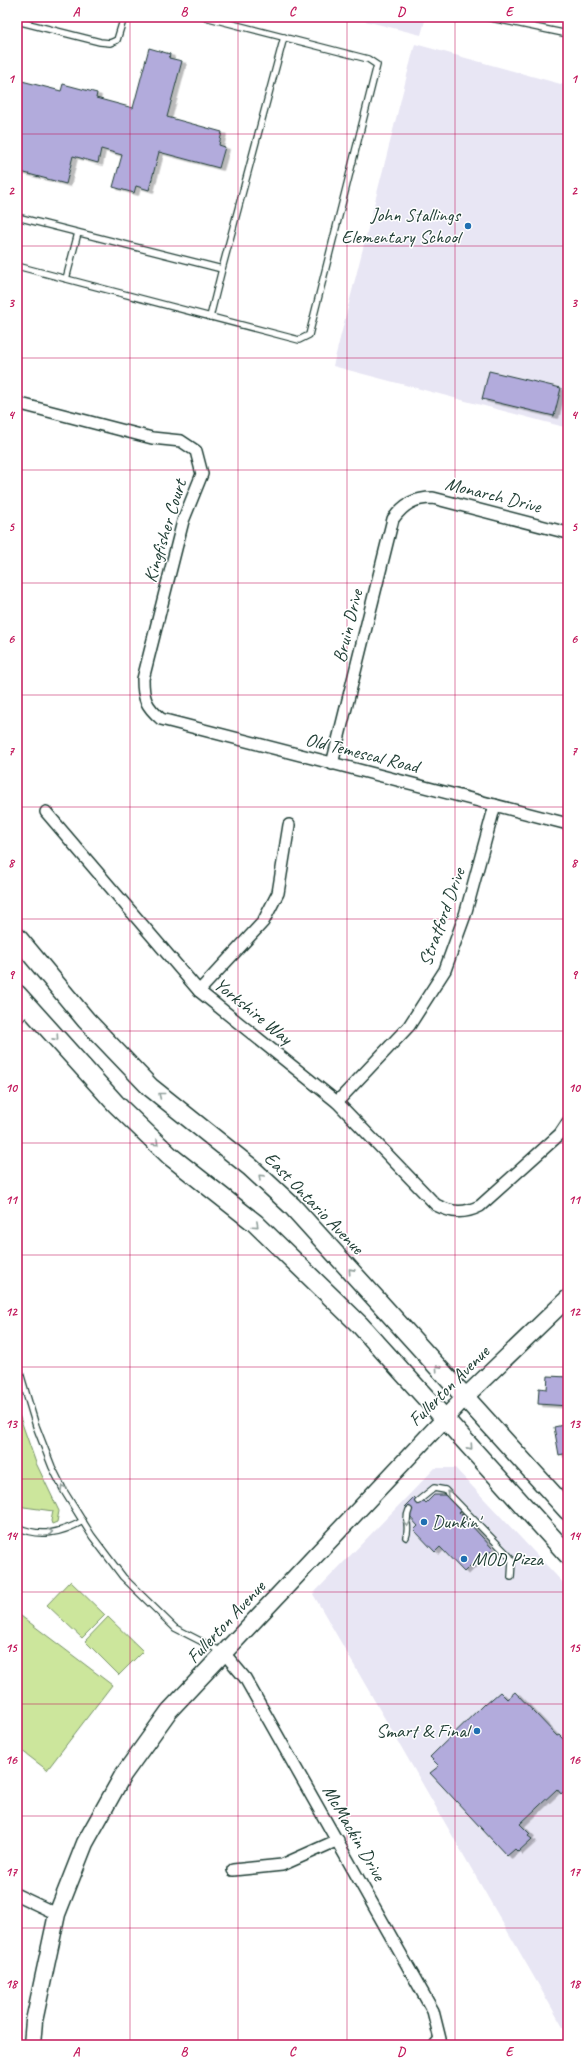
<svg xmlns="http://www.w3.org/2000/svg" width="585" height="2062" font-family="Caveat,sans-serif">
	<defs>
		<filter id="shadow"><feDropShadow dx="4.5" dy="2.5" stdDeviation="0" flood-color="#0004"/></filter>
	</defs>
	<rect width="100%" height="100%" fill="#fff"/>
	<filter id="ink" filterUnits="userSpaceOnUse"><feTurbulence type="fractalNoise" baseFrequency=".025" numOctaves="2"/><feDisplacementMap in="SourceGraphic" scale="8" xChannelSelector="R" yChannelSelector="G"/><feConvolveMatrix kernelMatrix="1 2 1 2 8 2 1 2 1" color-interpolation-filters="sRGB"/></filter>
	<g filter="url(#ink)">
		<!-- built -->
		<g fill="#e8e6f4">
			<polygon points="349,17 426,17 421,35"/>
			<polygon points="415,44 568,86 568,428 333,366"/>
			<polygon points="435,1468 455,1468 568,1588 568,2036 313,1594"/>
		</g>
		<!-- green -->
		<g fill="#cce69c" stroke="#769268">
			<polygon points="17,1409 36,1463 59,1511 57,1522 52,1524 51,1521 53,1511 24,1507 17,1503"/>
			<polygon points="70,1581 105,1615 82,1638 47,1605"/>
			<polygon points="17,1613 112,1685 47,1770 17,1747"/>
			<polygon points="108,1617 143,1651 119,1675 85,1641"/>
		</g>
		<!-- building -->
		<g fill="#b2abdc" stroke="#1f3d34" filter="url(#shadow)">
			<polygon points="149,48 170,54 169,58 182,61 167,117 222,132 219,145 225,147 219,168 159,152 149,190 136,186 134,193 113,187 122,155 101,149 98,163 73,156 66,184 17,171 18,80 61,91 63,84 97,93 96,98 133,108"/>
			<polygon points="489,371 561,388 554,416 482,399"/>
			<polygon points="548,1376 568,1377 568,1406 538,1404 539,1388 547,1389"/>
			<polygon points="568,1424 568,1453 559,1455 554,1427"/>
			<polygon points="434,1495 448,1495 461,1510 459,1512 493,1549 480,1562 477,1559 464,1572 440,1547 435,1552 414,1530 418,1526 408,1515 411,1512 405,1506 414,1497 420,1503 423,1500 426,1503"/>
			<polygon points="500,1692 507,1699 515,1692 557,1736 559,1735 568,1744 568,1787 561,1794 557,1789 520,1824 530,1834 528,1836 532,1839 518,1852 515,1849 507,1856 430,1773 439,1766 430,1757 484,1704 485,1705"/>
		</g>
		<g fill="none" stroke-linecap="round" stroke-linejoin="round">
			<defs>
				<g id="service">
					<polyline points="486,17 568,34"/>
					<polyline points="17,21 100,42 110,43 117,40 124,17"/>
					<polyline points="17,217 222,269 284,37"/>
					<polyline points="17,266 299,340 309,335 377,65 368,59 205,17"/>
					<polyline points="66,279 78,233"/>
					<polyline points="210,317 222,269"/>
					<polyline points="17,1022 28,1011"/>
					<polyline points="17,1363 36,1426 52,1467 64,1491 92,1536 123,1577 175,1628 222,1652"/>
					<polyline points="418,1501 434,1488 445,1490 510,1557 512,1561 511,1577"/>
					<path d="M17,1527C40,1538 61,1533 83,1521"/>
					<path d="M406,1537C410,1528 404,1520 409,1510"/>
				</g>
				<g id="minor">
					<path d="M17,403L152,438L181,441L196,451L202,474L183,521L143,679C143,699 146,706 161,719L568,824"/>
					<path d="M332,764L393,519C404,504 414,498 433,498L568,533"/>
					<path d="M46,812L199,991L337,1102L436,1205C452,1213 464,1214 480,1206L560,1134L568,1122"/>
					<polyline points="199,991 263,922 278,893 289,825"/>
					<polyline points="337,1102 409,1026 445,970 465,915 495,805"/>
					<polyline points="224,1653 245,1678 433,2011 440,2039 435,2045"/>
					<polyline points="233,1870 282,1865 338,1840"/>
					<polyline points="17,1895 57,1914"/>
				</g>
				<polyline id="secondary" points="32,2045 34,2021 57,1914 85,1843 123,1775 169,1711 465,1397 568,1298"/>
				<g id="primary">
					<polyline points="17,937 86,1020 150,1087 250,1167 292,1206 568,1511"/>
					<polyline points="17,994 116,1104 170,1156 255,1223 360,1325 568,1555"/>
				</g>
			</defs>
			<!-- service casing -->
			<use href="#service" stroke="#1f3d34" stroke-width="8"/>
			<!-- minor casing -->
			<use href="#minor" stroke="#1f3d34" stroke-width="14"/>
			<!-- secondary casing -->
			<use href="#secondary" stroke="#1f3d34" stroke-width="19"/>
			<!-- primary casing -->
			<use href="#primary" stroke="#1f3d34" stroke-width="21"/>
			<!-- service -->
			<use href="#service" stroke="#fff" stroke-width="5.5"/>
			<!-- minor -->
			<use href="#minor" stroke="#fff" stroke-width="11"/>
			<!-- secondary -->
			<use href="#secondary" stroke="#fff" stroke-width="16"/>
			<!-- primary -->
			<use href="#primary" stroke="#fff" stroke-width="18"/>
		</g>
		<!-- one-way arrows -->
		<defs><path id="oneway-chevron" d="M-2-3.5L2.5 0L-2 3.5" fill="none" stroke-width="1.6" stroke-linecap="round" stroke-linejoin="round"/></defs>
		<g stroke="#8f9e9a">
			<use href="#oneway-chevron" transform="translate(56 1038) rotate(48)"/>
			<use href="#oneway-chevron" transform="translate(161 1095) rotate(-142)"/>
			<use href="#oneway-chevron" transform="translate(156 1143) rotate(44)"/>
			<use href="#oneway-chevron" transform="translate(261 1177) rotate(-136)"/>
			<use href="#oneway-chevron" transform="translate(256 1225) rotate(42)"/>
			<use href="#oneway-chevron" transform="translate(351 1271) rotate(-132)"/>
			<use href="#oneway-chevron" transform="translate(438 1368) rotate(-132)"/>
			<use href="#oneway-chevron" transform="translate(470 1447) rotate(48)"/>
			<use href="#oneway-chevron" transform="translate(63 1488) rotate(-118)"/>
			<use href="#oneway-chevron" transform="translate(449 1493) rotate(-140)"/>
			<use href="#oneway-chevron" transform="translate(407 1524) rotate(82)"/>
			<use href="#oneway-chevron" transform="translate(50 1532) rotate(-8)"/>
		</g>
	</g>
	<!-- grid -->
	<path fill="none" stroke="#c2185b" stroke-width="1" stroke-opacity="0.55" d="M130,17V2045M238,17V2045M347,17V2045M455,17V2045M17,134H568M17,246H568M17,358H568M17,470H568M17,583H568M17,695H568M17,807H568M17,919H568M17,1031H568M17,1143H568M17,1255H568M17,1367H568M17,1479H568M17,1592H568M17,1704H568M17,1816H568M17,1928H568"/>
	<!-- markers -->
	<g fill="#1f6fb2" stroke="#fff" stroke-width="1.5">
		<circle cx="468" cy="226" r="4"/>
		<circle cx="424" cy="1522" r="4"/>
		<circle cx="464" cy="1559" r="4"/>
		<circle cx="477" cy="1731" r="4"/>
	</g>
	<g text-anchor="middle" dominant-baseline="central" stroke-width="3" stroke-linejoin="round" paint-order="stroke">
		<!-- poi labels -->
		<g font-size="19" fill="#1f3d34" stroke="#fff" text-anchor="end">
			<text x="460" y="215">John Stallings<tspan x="460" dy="22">Elementary School</tspan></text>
			<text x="432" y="1522" text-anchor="start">Dunkin'</text>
			<text x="472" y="1559" text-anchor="start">MOD Pizza</text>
			<text x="469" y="1731">Smart &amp; Final</text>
		</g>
		<!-- street labels -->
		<g font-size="19" fill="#1f3d34" stroke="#fff">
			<text transform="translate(493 495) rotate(14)">Monarch Drive</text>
			<text transform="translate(165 531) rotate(-73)">Kingfisher Court</text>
			<text transform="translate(348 626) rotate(-76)">Bruin Drive</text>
			<text transform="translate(362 753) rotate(14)">Old Temescal Road</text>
			<text transform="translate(442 917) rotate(-70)">Stratford Drive</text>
			<text transform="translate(253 1011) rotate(39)">Yorkshire Way</text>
			<text transform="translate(314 1203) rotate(46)">East Ontario Avenue</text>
			<text transform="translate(449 1386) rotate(-45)">Fullerton Avenue</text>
			<text transform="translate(226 1622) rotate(-47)">Fullerton Avenue</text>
			<text transform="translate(354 1833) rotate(60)">McMackin Drive</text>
		</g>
	</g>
	<!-- margin -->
	<rect width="585" height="2062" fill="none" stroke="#fff" stroke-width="44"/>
	<rect x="22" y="22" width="541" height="2018" fill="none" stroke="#c2185b" stroke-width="1.5"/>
	<g font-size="13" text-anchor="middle" font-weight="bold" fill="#c2185b">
		<text x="76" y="16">A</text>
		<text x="184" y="16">B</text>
		<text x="292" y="16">C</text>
		<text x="401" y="16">D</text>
		<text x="509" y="16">E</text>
		<text x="11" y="83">1</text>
		<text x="574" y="83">1</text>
		<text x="11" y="195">2</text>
		<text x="574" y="195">2</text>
		<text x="11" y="307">3</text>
		<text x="574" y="307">3</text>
		<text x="11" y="419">4</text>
		<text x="574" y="419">4</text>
		<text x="11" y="531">5</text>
		<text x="574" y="531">5</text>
		<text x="11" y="643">6</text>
		<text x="574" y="643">6</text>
		<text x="11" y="755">7</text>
		<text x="574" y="755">7</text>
		<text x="11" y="867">8</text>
		<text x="574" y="867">8</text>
		<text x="11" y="979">9</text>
		<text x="574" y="979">9</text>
		<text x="11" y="1092">10</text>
		<text x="574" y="1092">10</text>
		<text x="11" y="1204">11</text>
		<text x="574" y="1204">11</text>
		<text x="11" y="1316">12</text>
		<text x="574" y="1316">12</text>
		<text x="11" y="1428">13</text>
		<text x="574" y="1428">13</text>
		<text x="11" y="1540">14</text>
		<text x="574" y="1540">14</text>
		<text x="11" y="1652">15</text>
		<text x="574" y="1652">15</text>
		<text x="11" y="1764">16</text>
		<text x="574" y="1764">16</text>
		<text x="11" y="1876">17</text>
		<text x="574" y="1876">17</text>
		<text x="11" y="1988">18</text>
		<text x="574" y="1988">18</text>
		<text x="76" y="2056">A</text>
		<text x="184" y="2056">B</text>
		<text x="292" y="2056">C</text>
		<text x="401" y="2056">D</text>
		<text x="509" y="2056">E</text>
	</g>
</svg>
